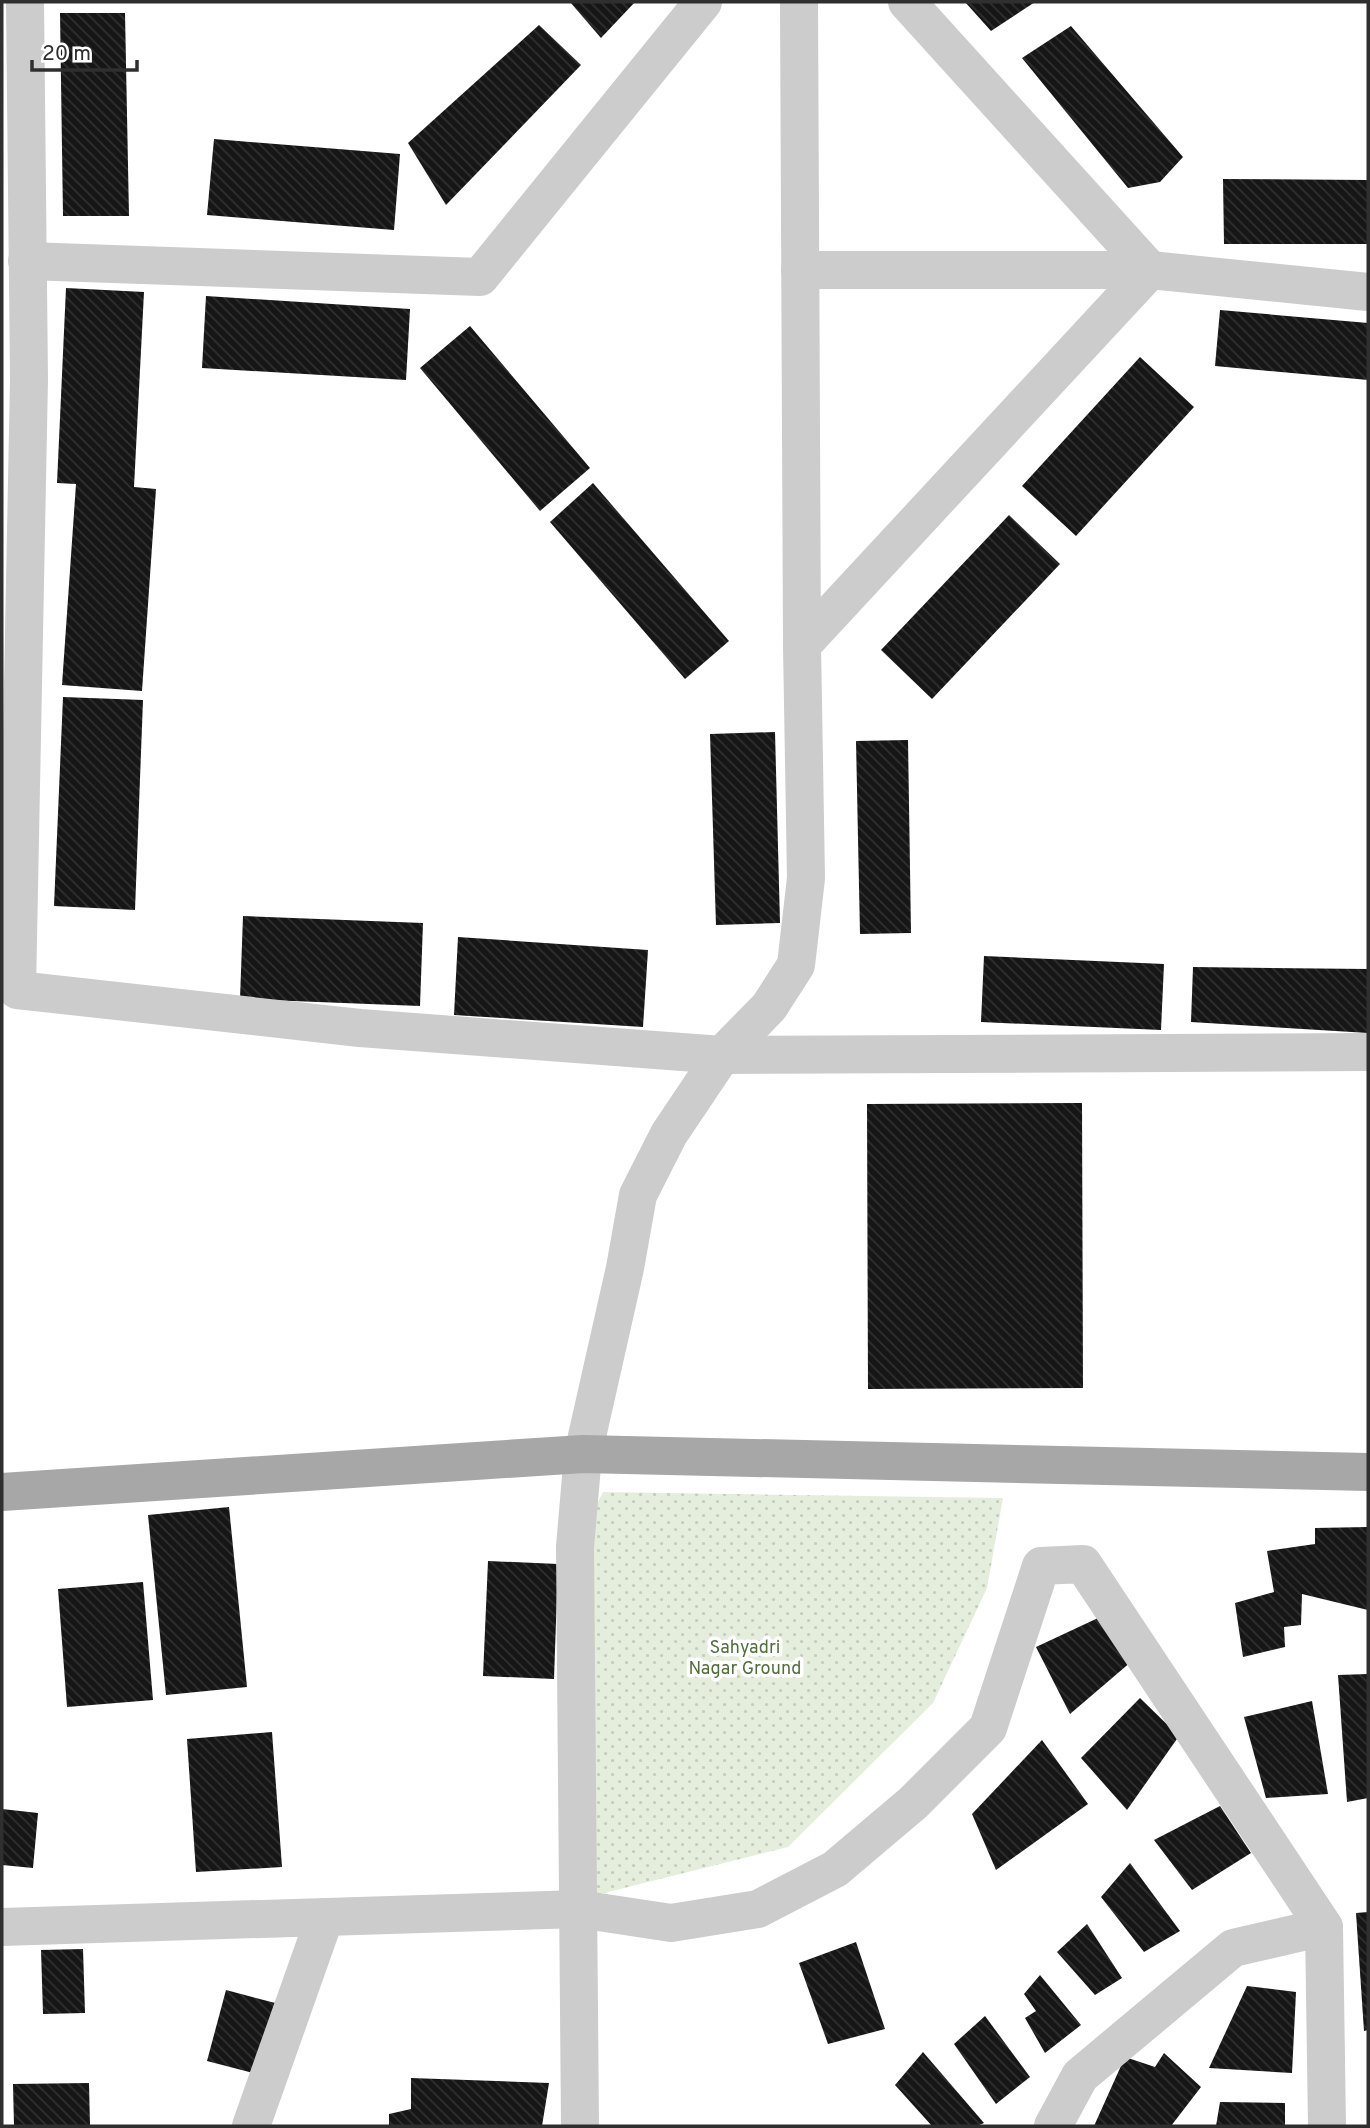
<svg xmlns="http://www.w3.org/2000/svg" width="1370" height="2128" font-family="Overpass,sans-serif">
	<defs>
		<pattern id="park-dots" width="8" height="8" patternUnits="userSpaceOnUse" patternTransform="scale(1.75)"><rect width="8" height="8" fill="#e5eedc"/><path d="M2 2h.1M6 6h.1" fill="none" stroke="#c5ccbd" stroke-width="1.8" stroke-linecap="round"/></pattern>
		<pattern id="building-back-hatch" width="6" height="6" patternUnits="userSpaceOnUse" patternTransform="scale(1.75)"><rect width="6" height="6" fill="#161616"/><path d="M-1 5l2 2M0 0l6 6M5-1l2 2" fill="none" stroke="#303030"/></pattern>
	</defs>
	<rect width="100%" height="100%" fill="#fff"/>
	<!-- park -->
	<polygon fill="url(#park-dots)" points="603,1492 1003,1498 987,1588 933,1703 788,1847 592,1896 575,1547"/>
	<!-- building -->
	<g fill="url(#building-back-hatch)">
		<polygon points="570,2 635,2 601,38"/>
		<polygon points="965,2 1035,2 991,31"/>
		<polygon points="60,13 125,13 129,216 63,216"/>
		<polygon points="539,25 581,65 446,205 408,143"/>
		<polygon points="1071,26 1183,157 1160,182 1128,188 1022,58"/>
		<polygon points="214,139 400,154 394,230 207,215"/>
		<polygon points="1223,179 1368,180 1368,244 1224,244"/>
		<polygon points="66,288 144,292 134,487 156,489 142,691 62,685 76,484 57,483"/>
		<polygon points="206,296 410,309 406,380 202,368"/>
		<polygon points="1220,310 1368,323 1368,380 1215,366"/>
		<polygon points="470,326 590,468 540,511 420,368"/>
		<polygon points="1140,357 1194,407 1076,536 1022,486"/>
		<polygon points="593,483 729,641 685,679 550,522"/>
		<polygon points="1009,515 1060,564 932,699 881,650"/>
		<polygon points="63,697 143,700 135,910 54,906"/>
		<polygon points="775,732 780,923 716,925 710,734"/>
		<polygon points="908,740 911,933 860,934 856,741"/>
		<polygon points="243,916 423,923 420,1006 240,999"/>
		<polygon points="458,937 648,950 643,1027 454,1015"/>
		<polygon points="984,956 1164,964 1161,1030 981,1022"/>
		<polygon points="1193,967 1368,969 1368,1033 1191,1022"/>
		<polygon points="1082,1103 1083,1388 868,1389 867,1104"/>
		<polygon points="229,1507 247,1687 166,1695 148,1515"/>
		<polygon points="1368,1527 1368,1610 1302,1594 1301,1625 1284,1627 1285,1647 1243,1657 1235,1603 1274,1592 1267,1551 1315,1544 1315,1528"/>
		<polygon points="488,1561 558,1564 554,1679 483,1676"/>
		<polygon points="143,1582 153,1700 67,1707 58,1589"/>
		<polygon points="1098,1618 1132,1661 1070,1714 1036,1647"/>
		<polygon points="1368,1674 1368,1798 1347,1802 1338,1675"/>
		<polygon points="1140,1698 1179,1736 1127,1810 1081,1758"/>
		<polygon points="1312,1701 1328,1794 1266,1798 1244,1717"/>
		<polygon points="272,1732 282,1867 196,1872 187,1739"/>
		<polygon points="1042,1740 1088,1804 996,1870 972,1814"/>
		<polygon points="1220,1806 1251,1853 1192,1890 1154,1840"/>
		<polygon points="2,1809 38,1813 33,1868 2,1865"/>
		<polygon points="1130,1863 1180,1931 1144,1952 1101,1897"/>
		<polygon points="1368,1912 1368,2030 1364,2031 1356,1913"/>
		<polygon points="1087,1924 1122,1978 1095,1995 1057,1952"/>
		<polygon points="856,1942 885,2029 828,2044 799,1963"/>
		<polygon points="83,1949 85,2013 43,2014 41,1950"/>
		<polygon points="1040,1975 1081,2025 1045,2053 1025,2018 1036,2011 1024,1994"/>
		<polygon points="1247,1986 1296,1992 1292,2073 1209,2068"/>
		<polygon points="226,1990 279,2004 261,2075 207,2061"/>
		<polygon points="985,2016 1030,2077 996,2104 954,2044"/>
		<polygon points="923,2052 984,2123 977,2126 932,2126 895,2085"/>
		<polygon points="1164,2053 1201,2087 1171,2126 1094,2126 1125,2057 1155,2067"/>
		<polygon points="411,2078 549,2083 542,2126 389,2126 389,2114 411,2109"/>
		<polygon points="89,2083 90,2126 14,2126 13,2084"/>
		<polygon points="1220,2102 1285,2103 1285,2126 1216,2126"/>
	</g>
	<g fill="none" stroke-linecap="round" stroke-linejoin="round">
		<!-- minor -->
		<g stroke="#ccc" stroke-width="38">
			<polyline points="25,2 29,379 17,990 360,1028 722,1055 1368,1052"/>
			<polyline points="27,261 480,277 703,2"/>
			<polyline points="800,270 1150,270 1368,292"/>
			<polyline points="802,645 1150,270 907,2"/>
			<polyline points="2,1927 579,1909 671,1923 758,1909 835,1869 913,1803 988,1728 1041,1566 1083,1564 1324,1927 1327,2126"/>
			<polyline points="251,2126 325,1917"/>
			<polyline points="580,2126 575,1547 583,1454 625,1268 638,1195 669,1134 722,1055 769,1007 796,965 806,878 802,645 799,2"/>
			<polyline points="1053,2126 1080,2076 1233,1948 1324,1927"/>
		</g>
		<!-- major -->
		<polyline stroke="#a7a7a7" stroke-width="38" points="2,1492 583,1454 1368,1472"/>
	</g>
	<g text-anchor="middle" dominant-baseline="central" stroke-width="7" stroke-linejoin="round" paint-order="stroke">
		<!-- park labels -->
		<g font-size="18" fill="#516f38" stroke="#fff">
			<text x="745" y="1648">Sahyadri<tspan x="745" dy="21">Nagar Ground</tspan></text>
		</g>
	</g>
	<!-- border -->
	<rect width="1370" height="2128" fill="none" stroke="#2f2f2f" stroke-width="7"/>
	<!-- scale -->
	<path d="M32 60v10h105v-10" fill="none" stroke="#2f2f2f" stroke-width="3.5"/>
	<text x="42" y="60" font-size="21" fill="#2f2f2f" stroke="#ffffff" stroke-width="5" paint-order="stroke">20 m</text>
</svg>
